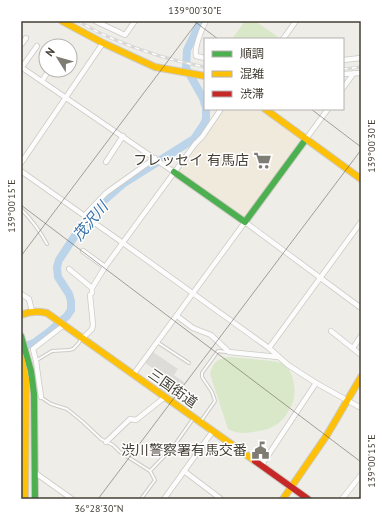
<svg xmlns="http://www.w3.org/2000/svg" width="382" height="520" font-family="'PT Sans','Noto Sans JP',sans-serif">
	<rect width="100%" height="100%" fill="#eeede8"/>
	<!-- commercial -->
	<polygon fill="#f0eadc" points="223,109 259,109 303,141 246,220 176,172"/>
	<!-- green -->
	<g fill="#dae8ca">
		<polygon points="245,21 255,21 281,39 232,39"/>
		<path d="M229,357C241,358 252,359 263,360C269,361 275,361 281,363C293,368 296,387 294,398C292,406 286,417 280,422C272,429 261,431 252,432C243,434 235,433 228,429L210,374C213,362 217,359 229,357Z"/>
	</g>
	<!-- parking -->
	<polygon fill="#dddcd8" points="153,352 178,369 174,375 185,383 173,399 158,388 166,377 145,363"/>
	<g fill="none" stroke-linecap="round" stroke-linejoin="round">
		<!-- river -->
		<g stroke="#bbd4e9" stroke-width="8">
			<polyline points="201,21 187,50 186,68 203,98 205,105"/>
			<polyline points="21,348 34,343 49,332 67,316 71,310 71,301 69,294 58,277 57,267 59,260 80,228 100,204 124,183 194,139 204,124 206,119 206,109"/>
		</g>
		<defs>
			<g id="lane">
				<path d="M21,209C31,219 40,231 47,244"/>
				<polyline points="157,342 189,363"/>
				<polyline points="37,360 52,351 69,350 73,349 78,344 82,338"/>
				<polyline points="42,398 51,404 67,409 83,422 101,439 113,445 120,452 150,471"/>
				<polyline points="201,421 215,401 212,392 202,377 202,373 218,351 226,352"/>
				<polyline points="141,499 155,480 150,471 174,446 193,419"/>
			</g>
			<g id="street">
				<polyline points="95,21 125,35 135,21"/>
				<polyline points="283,39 296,21"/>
				<polyline points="21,45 26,38"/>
				<path d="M205,58L196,56C194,48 202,28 206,21"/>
				<polyline points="343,60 361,58"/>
				<polyline points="21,67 174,172"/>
				<polyline points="22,67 37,46"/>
				<polyline points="343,74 361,73"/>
				<polyline points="42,81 49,70"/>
				<polyline points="343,88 354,73"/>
				<polyline points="306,139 328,109"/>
				<polyline points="106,162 123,136"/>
				<polyline points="21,163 103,43"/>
				<polyline points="21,171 123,243 269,348 288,365 316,383 361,408"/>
				<polyline points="85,215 106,193 155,158"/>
				<polyline points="83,251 105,267"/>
				<polyline points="69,269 92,288"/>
				<polyline points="21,294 29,299 32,311"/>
				<polyline points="177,316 193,328 211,335 229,352 278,357"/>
				<polyline points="331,331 361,355"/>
				<polyline points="83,338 92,329 93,325 90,295 92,293 92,288 105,267 195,144 202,137 221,109"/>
				<polyline points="269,348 361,222"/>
				<polyline points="353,348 361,336"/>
				<polyline points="133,375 245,222 361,308"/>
				<polyline points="41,397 36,361 33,349 64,325"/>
				<polyline points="106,442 130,419 136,420 165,397"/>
				<polyline points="261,466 316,383"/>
				<polyline points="184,471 221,499"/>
				<polyline points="34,472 72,499"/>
				<polyline points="164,499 213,431"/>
				<polyline points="342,499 361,475"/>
			</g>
			<g id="fast">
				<polyline points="174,172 245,222 306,139"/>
				<polyline points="21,336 31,371 34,394 35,499"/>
			</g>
			<g id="slow">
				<polyline points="62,21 103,43 155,67 205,76"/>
				<polyline points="265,109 361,179"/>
				<path d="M21,315C30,311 38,311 47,313L255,461"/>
				<polyline points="21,357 26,380 25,499"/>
				<polyline points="283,499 327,435 361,377"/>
			</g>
			<polyline id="jam" points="255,461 308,499"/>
		</defs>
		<!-- lane casing -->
		<use href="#lane" stroke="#cccbc6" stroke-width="4"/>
		<!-- street casing -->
		<use href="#street" stroke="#cccbc6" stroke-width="6"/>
		<!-- fast casing -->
		<use href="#fast" stroke="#cccac0" stroke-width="8"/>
		<!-- slow casing -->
		<use href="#slow" stroke="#cccac0" stroke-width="8"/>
		<!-- jam casing -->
		<use href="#jam" stroke="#cccac0" stroke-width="8"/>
		<!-- lane -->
		<use href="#lane" stroke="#fcfcfc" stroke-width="2"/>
		<!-- street -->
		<use href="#street" stroke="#fcfcfc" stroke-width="4.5"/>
		<!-- fast -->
		<use href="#fast" stroke="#4caf50" stroke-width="6"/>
		<!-- slow -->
		<use href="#slow" stroke="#ffc107" stroke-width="6"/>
		<!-- jam -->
		<use href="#jam" stroke="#c62828" stroke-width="6"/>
		<defs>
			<g id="rail">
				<path d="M78,21C88,27 99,33 111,38C141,51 173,61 205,67"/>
				<polyline points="343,69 361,67"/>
			</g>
		</defs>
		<!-- rail casing -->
		<use href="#rail" stroke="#d8d8d7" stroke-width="3"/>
		<!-- rail -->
		<use href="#rail" stroke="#fff" stroke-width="1.5" stroke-dasharray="4.5" stroke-linecap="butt"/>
	</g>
	<!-- ticks -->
	<path fill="none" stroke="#433f35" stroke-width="1" stroke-opacity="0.45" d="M194,21L218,39M311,109L361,147M21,205L361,462M21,256L198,21M98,499L361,150M358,499L361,495"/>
	<!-- icons -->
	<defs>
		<symbol id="supermarket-bare" viewBox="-9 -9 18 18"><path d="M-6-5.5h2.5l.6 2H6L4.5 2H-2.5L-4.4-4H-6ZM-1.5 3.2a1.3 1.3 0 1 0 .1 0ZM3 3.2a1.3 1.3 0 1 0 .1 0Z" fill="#7f7c74" stroke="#fff" stroke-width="2.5" paint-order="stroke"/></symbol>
		<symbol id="civic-bare" viewBox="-9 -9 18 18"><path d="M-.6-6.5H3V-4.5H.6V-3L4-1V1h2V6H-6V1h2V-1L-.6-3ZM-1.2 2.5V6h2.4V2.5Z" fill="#7f7c74" stroke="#fff" stroke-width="2.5" paint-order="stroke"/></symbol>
	</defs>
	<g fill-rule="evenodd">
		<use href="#supermarket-bare" x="250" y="148" width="25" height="25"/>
		<use href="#civic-bare" x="248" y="438" width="25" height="25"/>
	</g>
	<g text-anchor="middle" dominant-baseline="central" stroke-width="3" stroke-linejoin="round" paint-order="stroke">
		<!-- poi labels -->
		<g font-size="14" fill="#433f35" stroke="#fff" text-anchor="end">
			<text x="249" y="160">フレッセイ 有馬店</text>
			<text x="247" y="450">渋川警察署有馬交番</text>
		</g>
		<!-- street labels -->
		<g font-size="14" fill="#433f35" stroke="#fff">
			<text transform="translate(173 388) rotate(35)">三国街道</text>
		</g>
		<!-- water labels -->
		<g font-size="15" font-style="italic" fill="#3770a7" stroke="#fff">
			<text transform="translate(90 221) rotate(-50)">茂沢川</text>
		</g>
	</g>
	<!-- border -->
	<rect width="382" height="520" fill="none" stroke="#ffffff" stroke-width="44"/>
	<!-- legend -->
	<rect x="204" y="38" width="140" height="72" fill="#ffffff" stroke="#b4b2ae"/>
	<rect x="212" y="51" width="20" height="6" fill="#4caf50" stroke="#b4b2ae"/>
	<text x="240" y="58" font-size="12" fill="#433f35">順調</text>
	<rect x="212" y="71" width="20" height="6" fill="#ffc107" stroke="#b4b2ae"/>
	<text x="240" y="78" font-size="12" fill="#433f35">混雑</text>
	<rect x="212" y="91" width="20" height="6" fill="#c62828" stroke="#b4b2ae"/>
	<text x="240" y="98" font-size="12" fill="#433f35">渋滞</text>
	<!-- north arrow -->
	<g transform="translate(58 58) rotate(307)"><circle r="19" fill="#ffffff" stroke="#b4b2ae"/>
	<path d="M0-3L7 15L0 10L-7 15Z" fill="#7f7c74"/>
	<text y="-6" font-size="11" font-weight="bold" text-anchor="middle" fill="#433f35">N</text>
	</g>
	<rect x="22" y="22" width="338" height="476" fill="none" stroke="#433f35" stroke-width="1.5"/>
	<g font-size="10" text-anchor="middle" fill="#433f35">
		<text x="195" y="14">139°00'30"E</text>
		<text transform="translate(371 146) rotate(-90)" y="4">139°00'30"E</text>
		<text transform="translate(11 206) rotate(-90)" y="4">139°00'15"E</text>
		<text transform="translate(371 461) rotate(-90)" y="4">139°00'15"E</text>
		<text x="99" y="512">36°28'30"N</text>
	</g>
</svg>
